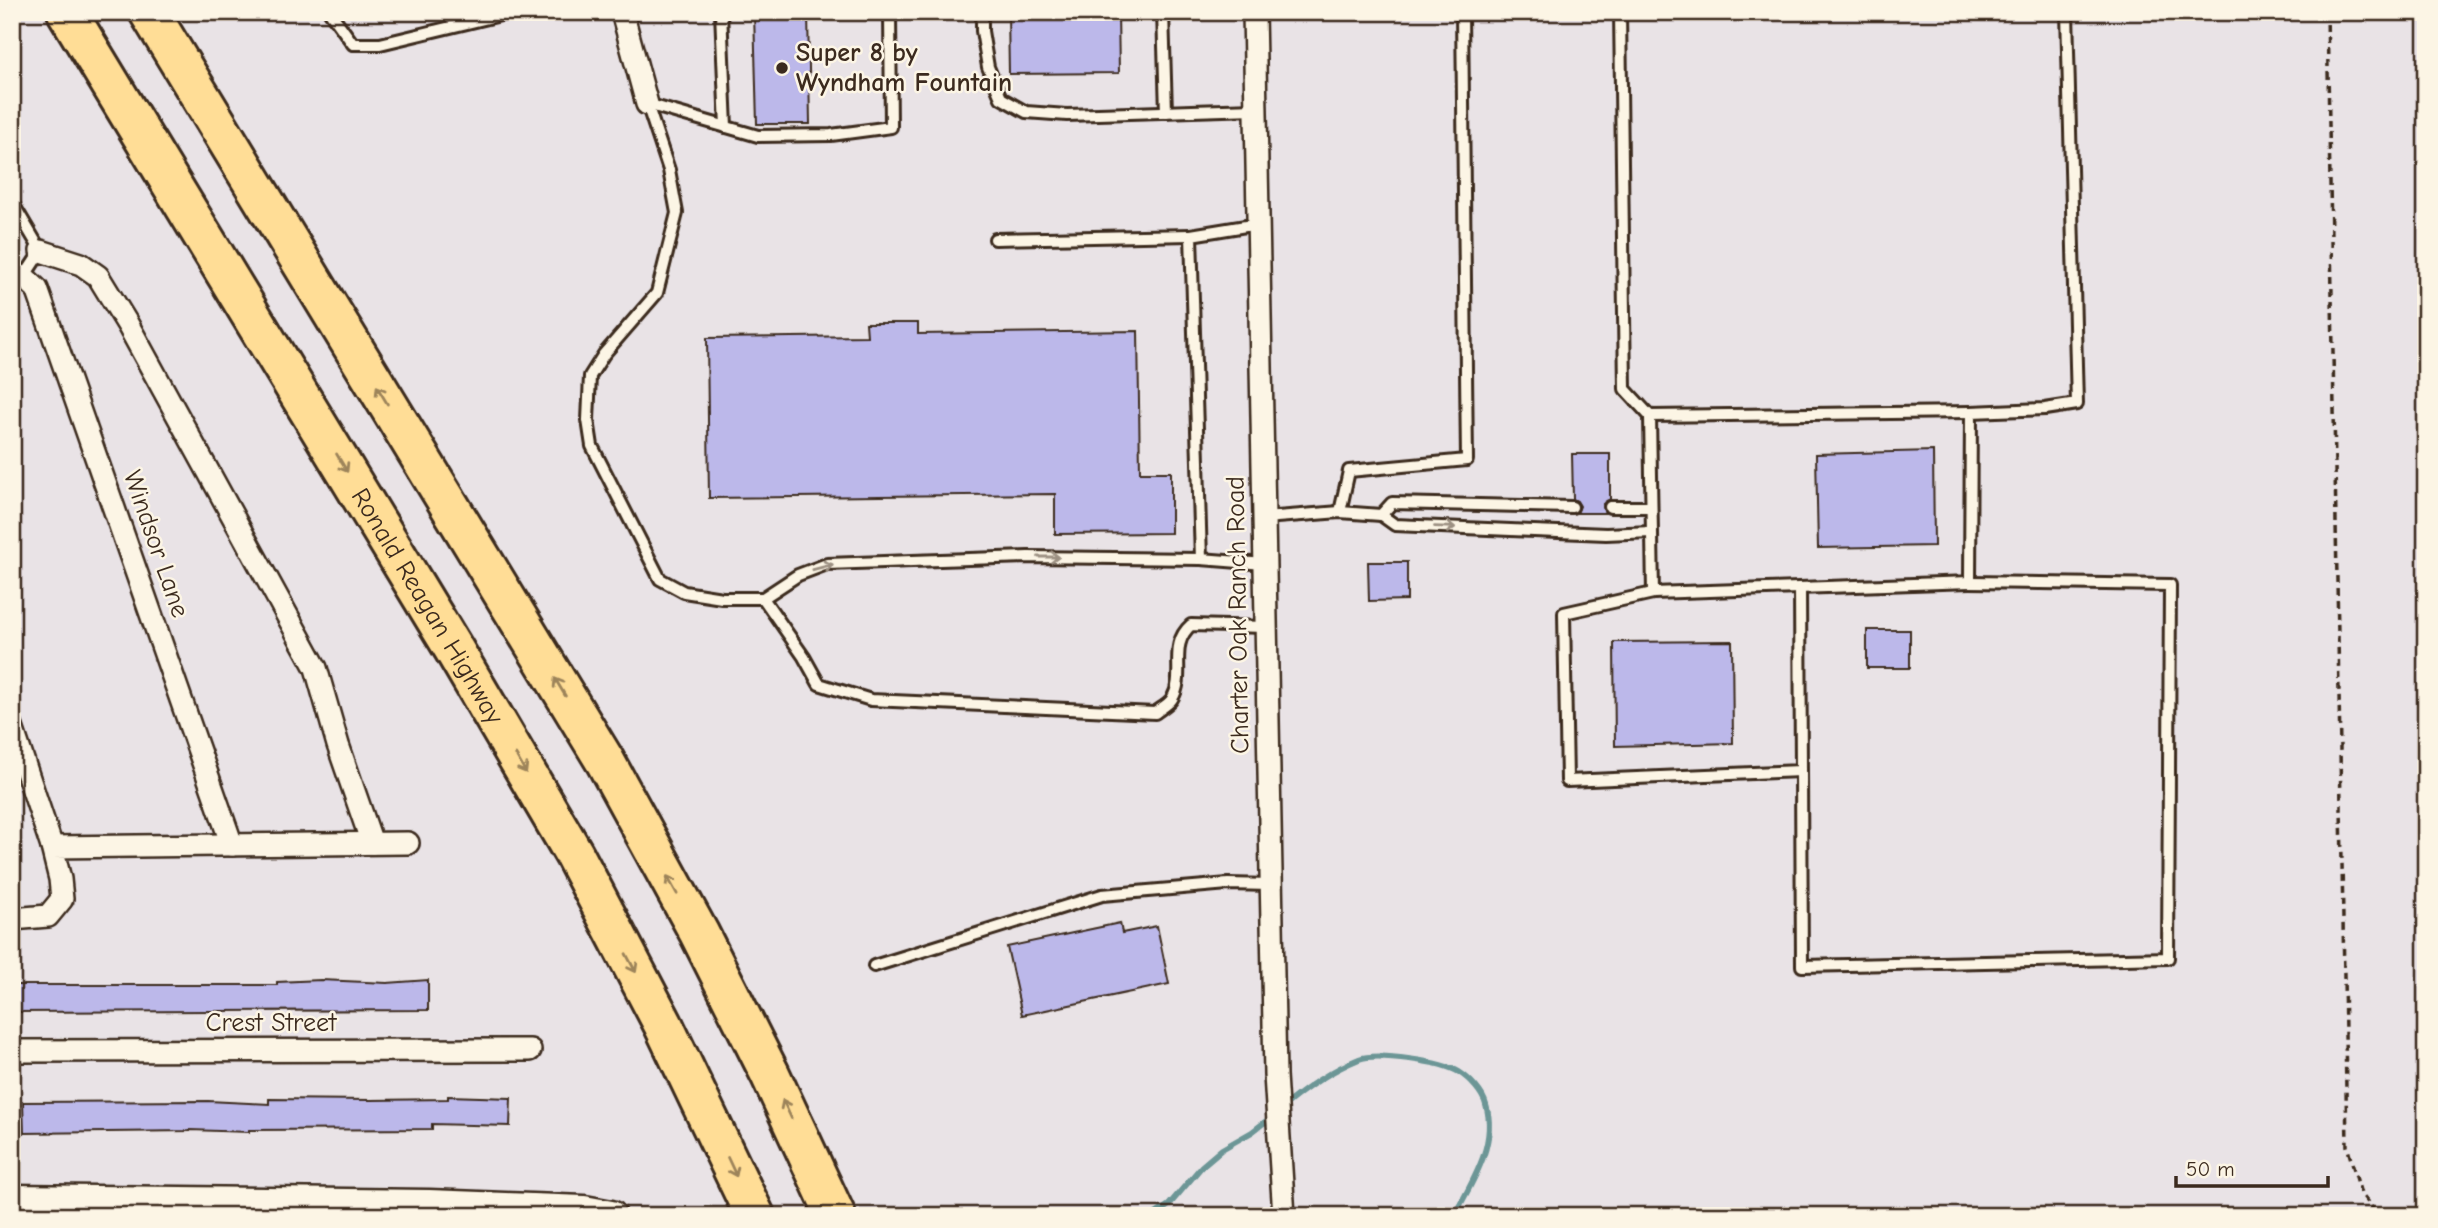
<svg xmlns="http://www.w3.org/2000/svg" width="2438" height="1228" font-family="'Comic Neue',sans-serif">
	<rect width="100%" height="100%" fill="#e9e3e6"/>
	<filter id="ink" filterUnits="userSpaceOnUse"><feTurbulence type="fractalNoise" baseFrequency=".0143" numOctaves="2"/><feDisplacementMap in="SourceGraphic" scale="14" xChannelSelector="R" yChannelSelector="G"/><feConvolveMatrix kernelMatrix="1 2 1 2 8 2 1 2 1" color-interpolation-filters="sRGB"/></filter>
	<g filter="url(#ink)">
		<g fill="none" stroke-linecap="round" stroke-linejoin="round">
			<!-- stream -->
			<g stroke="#6c9696" stroke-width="6">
				<path d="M1282,1108C1304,1089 1332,1070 1359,1059C1377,1052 1443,1062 1459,1072C1470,1079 1483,1093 1486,1105C1498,1144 1471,1184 1454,1216"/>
				<polyline points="1153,1216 1169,1205 1202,1166 1222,1149 1252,1132 1274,1115"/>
			</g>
		</g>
		<!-- building -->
		<g fill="#bcb8ea" stroke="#3b2a1e" stroke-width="2">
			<polygon points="754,12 808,12 810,124 757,124"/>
			<polygon points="1008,12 1118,12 1119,73 1009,74"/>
			<polygon points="866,323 918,323 918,334 1138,331 1140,472 1171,472 1171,533 1055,534 1055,494 709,498 707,338 867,336"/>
			<polygon points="1933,451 1934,546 1818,548 1816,454"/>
			<polygon points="1572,454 1610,454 1610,499 1603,504 1605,513 1577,513 1580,506 1577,501 1573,499"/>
			<polygon points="1368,562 1407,562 1407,600 1369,601"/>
			<rect x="1867" y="630" width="43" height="38"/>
			<polygon points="1732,641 1733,743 1615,746 1614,642"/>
			<polygon points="1120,923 1122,933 1157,926 1169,984 1022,1015 1007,947"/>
			<polygon points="321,980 387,983 428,980 428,1010 12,1012 12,985 277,985 277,982"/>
			<polygon points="448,1096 511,1098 510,1126 432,1124 432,1129 249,1130 249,1132 190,1130 190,1131 24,1133 23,1102 208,1101 269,1104 269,1099 371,1100 448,1099"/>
		</g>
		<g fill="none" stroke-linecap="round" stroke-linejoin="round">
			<defs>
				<g id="lane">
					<polyline points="330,12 353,44 380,44 513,12"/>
					<polyline points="721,12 726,127"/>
					<polyline points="982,12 982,31 988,67 1001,98 1026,112 1067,115 1255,109"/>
					<polyline points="1163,12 1166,112"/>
					<polyline points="1620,12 1625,389 1650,416 1653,593 1970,582 1971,412 2045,409 2077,404 2067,12"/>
					<polyline points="647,104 669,170 677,213 657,293 604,354 590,376 588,420 592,446 660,579 684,592 722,598 763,598 798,575 827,564 1028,557 1201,559"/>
					<polyline points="647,104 758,136 831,135 891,127 890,12"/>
					<polyline points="12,202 41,251 24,277"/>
					<polyline points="1258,224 1191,235 1201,559 1265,564"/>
					<polyline points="995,239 1191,235"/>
					<polyline points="1650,416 1971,412"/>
					<polyline points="1610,507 1651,507"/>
					<polyline points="1340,512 1349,471 1467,460 1462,12"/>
					<polyline points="1381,515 1392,503 1572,507"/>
					<polyline points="1264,518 1340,512 1381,515 1395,525 1606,534 1651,532"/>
					<polyline points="1653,593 1564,613 1567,781 1801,771 1800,588"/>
					<path d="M763,598L804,657L819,684L871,700L1155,713C1160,709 1169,704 1172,699C1187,674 1167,646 1191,625L1266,627"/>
					<polyline points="1801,771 1802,966 2168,958 2170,585 1970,582"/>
					<polyline points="874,966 1102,895 1228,884 1271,885"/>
				</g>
				<g id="street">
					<polyline points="622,12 647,104"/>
					<polyline points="1254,12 1275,1075 1284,1216"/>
					<polyline points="41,251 81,264 98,276 128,325 316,668 338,745 372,843"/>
					<polyline points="12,274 24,277 37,289 232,845"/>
					<polyline points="12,727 52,847"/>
					<polyline points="12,919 48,916 62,899 60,879 52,847 408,843"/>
					<polyline points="12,1051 530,1050"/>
				</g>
				<polyline id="secondary" points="12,1200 429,1205 584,1211 611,1216"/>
				<g id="highway">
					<path id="s1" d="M67,12L453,648L574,854L663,1024L755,1216"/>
					<polyline points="149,12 605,761 699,933 770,1074 836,1216"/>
				</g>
			</defs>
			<!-- lane casing -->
			<use href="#lane" stroke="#3b2a1e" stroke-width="16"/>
			<!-- street casing -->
			<use href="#street" stroke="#3b2a1e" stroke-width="26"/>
			<!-- secondary casing -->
			<use href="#secondary" stroke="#3b2a1e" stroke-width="35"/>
			<!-- highway casing -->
			<use href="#highway" stroke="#3b2a1e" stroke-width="44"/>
			<!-- path -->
			<polyline stroke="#3b2a1e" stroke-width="3.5" stroke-dasharray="7 5" stroke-linecap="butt" points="2327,12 2347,1146 2361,1194 2379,1216"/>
			<!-- lane -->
			<use href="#lane" stroke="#fcf5e5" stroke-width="10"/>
			<!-- street -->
			<use href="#street" stroke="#fcf5e5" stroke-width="21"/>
			<!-- secondary -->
			<use href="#secondary" stroke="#fcf5e5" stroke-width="30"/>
			<!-- highway -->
			<use href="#highway" stroke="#ffdd96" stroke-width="38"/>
		</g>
		<!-- one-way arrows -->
		<defs><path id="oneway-shaft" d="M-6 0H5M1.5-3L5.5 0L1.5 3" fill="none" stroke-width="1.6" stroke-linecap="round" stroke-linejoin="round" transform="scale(1.75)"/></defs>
		<g stroke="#9d845a">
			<use href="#oneway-shaft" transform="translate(382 395) rotate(-121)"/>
			<use href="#oneway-shaft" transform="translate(342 463) rotate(59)"/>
			<use href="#oneway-shaft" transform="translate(560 687) rotate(-121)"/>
			<use href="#oneway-shaft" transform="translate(521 764) rotate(60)"/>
			<use href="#oneway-shaft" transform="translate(672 885) rotate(-119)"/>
			<use href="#oneway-shaft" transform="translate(631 963) rotate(62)"/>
			<use href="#oneway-shaft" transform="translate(787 1109) rotate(-115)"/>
			<use href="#oneway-shaft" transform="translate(732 1167) rotate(65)"/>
		</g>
		<g stroke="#9c9082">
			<use href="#oneway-shaft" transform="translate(1445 527) rotate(2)"/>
			<use href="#oneway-shaft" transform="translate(1049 557)"/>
			<use href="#oneway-shaft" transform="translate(823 567) rotate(-15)"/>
		</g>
	</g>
	<!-- markers -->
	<circle fill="#3b2a1e" stroke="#fcf5e5" stroke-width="2.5" cx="782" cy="68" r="7"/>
	<g text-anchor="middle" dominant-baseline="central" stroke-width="5" stroke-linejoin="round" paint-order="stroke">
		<!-- poi labels -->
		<g font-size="26" font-weight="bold" fill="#3b2a1e" stroke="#fcf5e5" text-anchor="start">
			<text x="796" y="53">Super 8 by<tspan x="796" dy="30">Wyndham Fountain</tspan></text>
		</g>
		<!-- street labels -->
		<g font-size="26" fill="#3b2a1e" stroke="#fcf5e5">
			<text transform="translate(156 544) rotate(71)">Windsor Lane</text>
			<text stroke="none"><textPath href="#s1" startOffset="695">Ronald Reagan Highway</textPath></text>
			<text transform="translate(1238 615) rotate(-91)">Charter Oak Ranch Road</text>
			<text x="271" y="1023">Crest Street</text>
		</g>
	</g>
	<!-- margin -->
	<rect width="2438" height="1228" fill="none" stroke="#fcf5e5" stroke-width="42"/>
	<rect x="21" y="21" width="2396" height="1186" fill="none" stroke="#3b2a1e" stroke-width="2.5" filter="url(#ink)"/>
	<!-- scale -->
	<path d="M2176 1176v10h152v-10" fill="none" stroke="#3b2a1e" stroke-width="3.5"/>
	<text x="2186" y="1176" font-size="21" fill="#3b2a1e" stroke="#fcf5e5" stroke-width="5" paint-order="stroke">50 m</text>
</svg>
